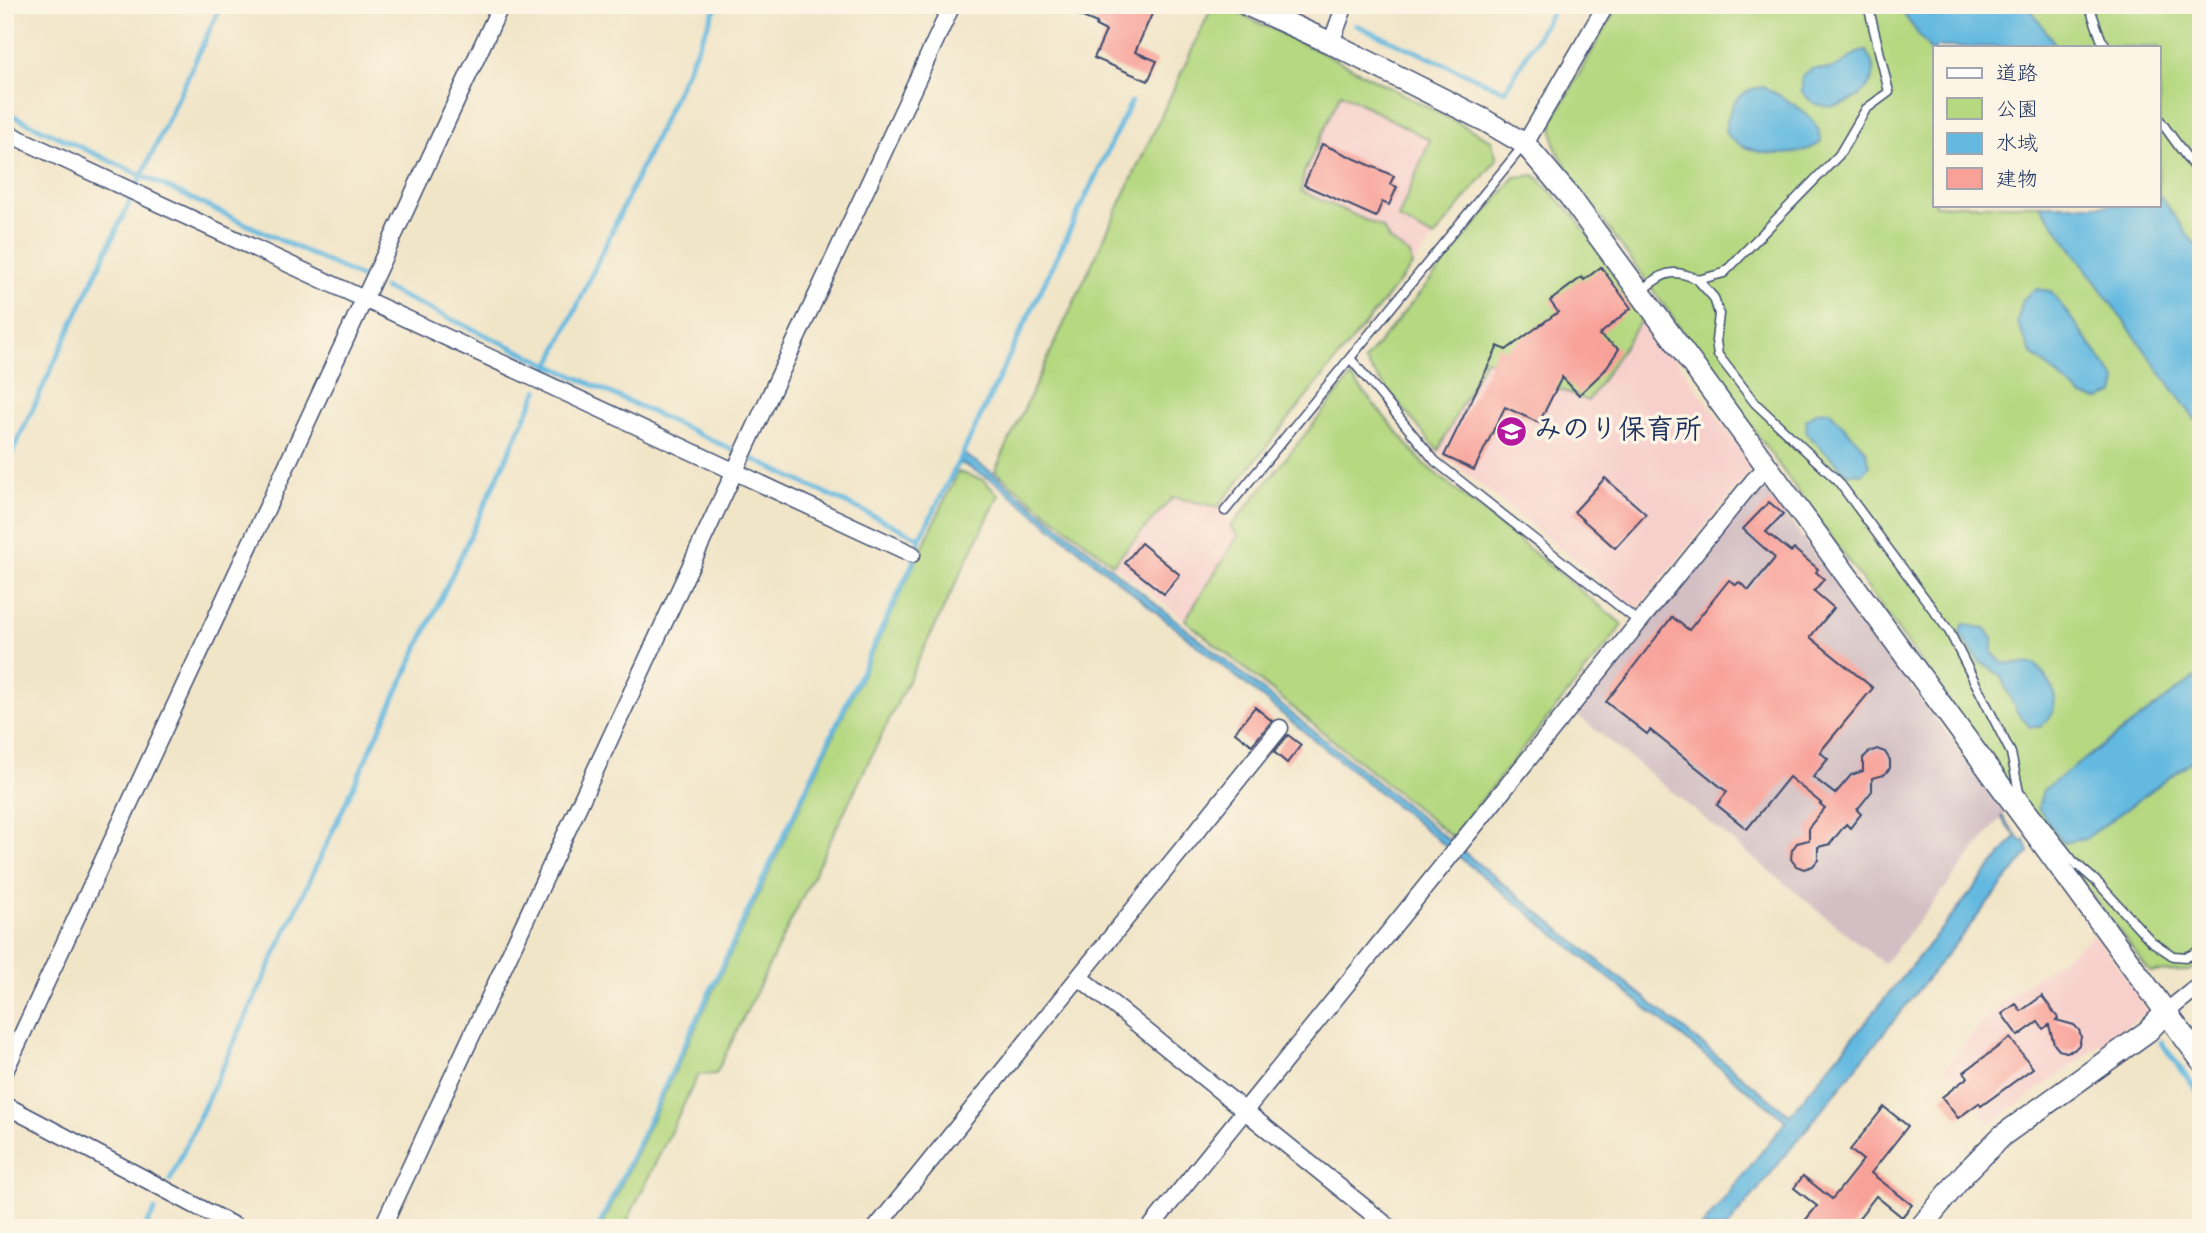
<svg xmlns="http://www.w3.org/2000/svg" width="2206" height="1233" font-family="'Indie Flower','Klee One',sans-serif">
	<rect width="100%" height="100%" fill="#fcf5e5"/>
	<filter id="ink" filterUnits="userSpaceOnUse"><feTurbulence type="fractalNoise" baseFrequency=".0143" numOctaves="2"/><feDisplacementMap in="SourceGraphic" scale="14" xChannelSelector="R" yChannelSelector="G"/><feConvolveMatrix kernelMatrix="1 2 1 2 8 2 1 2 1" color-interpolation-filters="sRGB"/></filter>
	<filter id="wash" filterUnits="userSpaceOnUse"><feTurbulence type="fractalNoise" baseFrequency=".00686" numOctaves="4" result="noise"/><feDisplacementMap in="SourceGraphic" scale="28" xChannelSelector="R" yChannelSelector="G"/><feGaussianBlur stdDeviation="1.57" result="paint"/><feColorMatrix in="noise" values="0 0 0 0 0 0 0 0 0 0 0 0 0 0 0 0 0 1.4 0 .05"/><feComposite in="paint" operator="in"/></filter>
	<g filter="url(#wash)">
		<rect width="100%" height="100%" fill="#f1e5c8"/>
		<!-- built -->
		<g fill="#f7d0cc">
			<polygon points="1341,92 1430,140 1398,218 1434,238 1412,266 1410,255 1389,240 1383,228 1301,191 1304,173"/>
			<polygon points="1644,316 1754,467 1637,609 1438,451 1485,359 1588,401"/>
			<polygon points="1173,497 1218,507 1239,535 1185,620 1113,564"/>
			<polygon points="2096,934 2148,1011 1990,1124 1957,1078 1944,1068 1999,1004"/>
		</g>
		<!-- industrial -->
		<polygon fill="#d2bec3" points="1756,492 1770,494 2005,813 1884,964 1576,714"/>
		<!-- green -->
		<g fill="#b5d881" stroke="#688470" stroke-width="2" fill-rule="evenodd">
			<polygon points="1213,5 1221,5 1331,57 1491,140 1497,159 1434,238 1398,218 1430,140 1341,93 1304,173 1301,191 1383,228 1389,240 1410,255 1412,266 1218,507 1173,497 1113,564 995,471"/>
			<path d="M1618,5H2201V966L2188,971L2150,972L2013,790L1578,186L1555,147L1552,122ZM1935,47H2159V205H1935Z"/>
			<polygon points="1535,175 1573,214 1644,316 1588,401 1485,359 1438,451 1364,361 1515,177"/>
			<polygon points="1351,377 1424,464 1623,625 1452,837 1185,620 1238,536 1231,527"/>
			<polygon points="958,472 983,480 999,495 716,1074 698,1075 624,1228 601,1228"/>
		</g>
		<!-- water -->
		<g fill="#64b9e0" stroke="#40749f" stroke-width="2">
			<polygon points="1897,5 2028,5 2057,47 1935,47 1935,57"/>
			<path d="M1867,51C1869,57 1874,65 1874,71C1873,95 1835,115 1814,103C1810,101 1806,96 1802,92V76L1812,69C1822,69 1833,70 1841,65C1853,57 1851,53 1867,51Z"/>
			<path d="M1764,87C1784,98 1821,116 1821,142C1798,161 1743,157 1725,132C1729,107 1736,89 1764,87Z"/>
			<polygon points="2159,194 2201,253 2201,428 2040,205 2159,205"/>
			<polygon points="2036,289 2051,291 2117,381 2114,394 2098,400 2082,396 2031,353 2017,323 2023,299"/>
			<polygon points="1829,411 1865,449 1870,466 1862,474 1847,473 1807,434 1806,420 1816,412"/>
			<polygon points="965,455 993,473 1790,1115 2016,837 2001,817 2002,816 2022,842 2025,840 2029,852 1727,1228 1701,1228 1786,1121 994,481 961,463"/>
			<path d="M1964,624L1985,629L1993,638V654L2003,663L2035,664C2055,685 2065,705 2040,727H2030L2017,712L2000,675L1980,662L1959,633Z"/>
			<polygon points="2201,673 2201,754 2085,839 2063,843 2038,808 2043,790"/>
		</g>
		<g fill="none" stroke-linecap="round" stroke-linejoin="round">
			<!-- stream -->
			<g stroke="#64b9e0" stroke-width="5">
				<polyline points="1356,25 1505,91 1556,5"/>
				<polyline points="5,112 360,277"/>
				<polyline points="137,186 221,5"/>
				<polyline points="384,288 733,450"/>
				<polyline points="545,375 717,5"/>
				<polyline points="961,457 1131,102"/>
				<polyline points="753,459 920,538 961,457 962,458"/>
				<polyline points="5,468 130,201"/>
				<polyline points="2161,1042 2201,1096"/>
				<polyline points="170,1180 538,390"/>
				<polyline points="145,1228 155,1210"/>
				<polyline points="598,1228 913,563 920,538"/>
			</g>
		</g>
		<g id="blocks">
			<!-- building -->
			<g fill="#f8a199">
				<polygon points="1085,5 1156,5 1135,52 1157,61 1148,81 1094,58 1106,31 1096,26 1097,23 1080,16"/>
				<polygon points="1322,144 1394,176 1390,184 1397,187 1389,205 1382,202 1376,217 1304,185"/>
				<polygon points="1601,267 1631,308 1599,335 1619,349 1604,371 1579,395 1562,377 1539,423 1505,407 1474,470 1444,456 1498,346 1506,350 1558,312 1550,301 1582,277 1584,280"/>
				<polygon points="1605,478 1646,514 1615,548 1574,512"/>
				<polygon points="1769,502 1783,514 1766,532 1791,552 1794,549 1818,569 1816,572 1824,579 1814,591 1834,608 1810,637 1873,688 1820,752 1828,759 1813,777 1835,794 1851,775 1863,771 1863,758 1869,752 1877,749 1885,752 1890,760 1890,768 1884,775 1872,778 1872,791 1857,810 1861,814 1850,828 1846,824 1830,844 1818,847 1818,860 1813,866 1804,869 1796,866 1791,859 1792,850 1797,843 1809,840 1809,827 1825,808 1820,804 1821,803 1789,777 1747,829 1717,805 1727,792 1650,730 1647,734 1606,702 1672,617 1689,630 1729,580 1736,585 1739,582 1749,590 1775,558 1743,529"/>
				<polygon points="1141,543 1180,575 1164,594 1125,563"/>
				<polygon points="1255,707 1272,721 1252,745 1235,732"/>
				<polygon points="1288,735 1301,745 1287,763 1274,752"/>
				<polygon points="2042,996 2058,1018 2056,1020 2074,1025 2079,1030 2081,1037 2079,1045 2074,1050 2066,1052 2059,1050 2054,1044 2049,1025 2043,1029 2038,1022 2018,1036 2002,1014 2016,1004 2021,1011"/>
				<polygon points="2010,1038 2033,1068 1981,1106 1979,1103 1958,1118 1942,1097 1968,1077 1964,1072"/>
				<polygon points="1884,1107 1908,1126 1871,1173 1912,1205 1902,1217 1876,1196 1851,1228 1799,1228 1817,1206 1794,1188 1803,1176 1832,1199 1863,1160 1850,1150"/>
			</g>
		</g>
	</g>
	<g filter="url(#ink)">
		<use href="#blocks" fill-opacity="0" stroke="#3b4a6e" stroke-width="2"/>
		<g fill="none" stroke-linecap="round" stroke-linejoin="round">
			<defs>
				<g id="service">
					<polyline points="2089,5 2101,39 2107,47"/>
					<polyline points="2159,119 2201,177"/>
					<polyline points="1698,280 1714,298 1719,314 1716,341 1718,355 1755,403 1838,481 1949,631 2011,753 2019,792 2073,861 2098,883 2151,941 2173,956 2187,957 2201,950"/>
					<path d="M1641,291C1662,274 1672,266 1698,280L1724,273L1839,155L1866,109L1889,92L1868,5"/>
					<polyline points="1350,358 1435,461 1639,622"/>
					<polyline points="1225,511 1523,146"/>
				</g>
				<g id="minor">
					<polyline points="1331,43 1345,5"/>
					<polyline points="5,132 912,554"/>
					<polyline points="1525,144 1606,5"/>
					<polyline points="1079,977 1390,1228"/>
					<polyline points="2166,1012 2201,984"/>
					<polyline points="5,1071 501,5"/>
					<polyline points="5,1105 238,1228"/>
					<polyline points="382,1228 952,5"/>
					<polyline points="876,1228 1280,728"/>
					<polyline points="1150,1228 1753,481 1766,468"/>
				</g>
				<g id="tertiary">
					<polyline points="1247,5 1331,43 1484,120 1525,144 1570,197 2201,1060"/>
					<polyline points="1920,1228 1965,1173 2003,1135 2148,1031 2166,1012"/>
				</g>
			</defs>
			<!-- service casing -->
			<use href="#service" stroke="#3b4a6e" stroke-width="11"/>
			<!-- minor casing -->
			<use href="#minor" stroke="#3b4a6e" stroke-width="19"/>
			<!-- tertiary casing -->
			<use href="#tertiary" stroke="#3b4a6e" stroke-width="24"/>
			<!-- service -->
			<use href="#service" stroke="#fff" stroke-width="8"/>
			<!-- minor -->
			<use href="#minor" stroke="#fff" stroke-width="16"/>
			<!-- tertiary -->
			<use href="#tertiary" stroke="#fff" stroke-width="21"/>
		</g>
	</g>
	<!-- icons -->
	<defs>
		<symbol id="school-disc" viewBox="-11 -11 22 22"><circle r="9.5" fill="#b5179e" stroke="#fcf5e5"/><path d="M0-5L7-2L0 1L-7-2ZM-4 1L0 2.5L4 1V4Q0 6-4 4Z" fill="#fff"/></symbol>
	</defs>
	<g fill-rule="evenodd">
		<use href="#school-disc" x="1494" y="414" width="35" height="35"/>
	</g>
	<g text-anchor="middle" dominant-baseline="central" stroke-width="7" stroke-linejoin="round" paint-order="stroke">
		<!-- poi labels -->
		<g font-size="28" font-weight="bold" fill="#1b2f5e" stroke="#fcf5e5" text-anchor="start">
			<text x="1534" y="431">みのり保育所</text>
		</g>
	</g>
	<!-- margin -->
	<rect width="2206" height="1233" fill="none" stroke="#fcf5e5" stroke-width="28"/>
	<!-- legend -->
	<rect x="1933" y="46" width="228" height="161" fill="#fcf5e5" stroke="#a2a6af" stroke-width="2"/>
	<rect x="1947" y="68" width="35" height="10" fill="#ffffff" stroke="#a2a6af" stroke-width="2"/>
	<text x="1996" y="80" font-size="21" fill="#1b2f5e">道路</text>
	<rect x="1947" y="98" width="35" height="21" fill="#b5d881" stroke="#a2a6af" stroke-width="2"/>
	<text x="1996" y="116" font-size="21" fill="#1b2f5e">公園</text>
	<rect x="1947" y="133" width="35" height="21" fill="#64b9e0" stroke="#a2a6af" stroke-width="2"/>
	<text x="1996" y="150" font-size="21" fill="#1b2f5e">水域</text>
	<rect x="1947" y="168" width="35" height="21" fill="#f8a199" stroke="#a2a6af" stroke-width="2"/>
	<text x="1996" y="186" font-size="21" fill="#1b2f5e">建物</text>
</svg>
